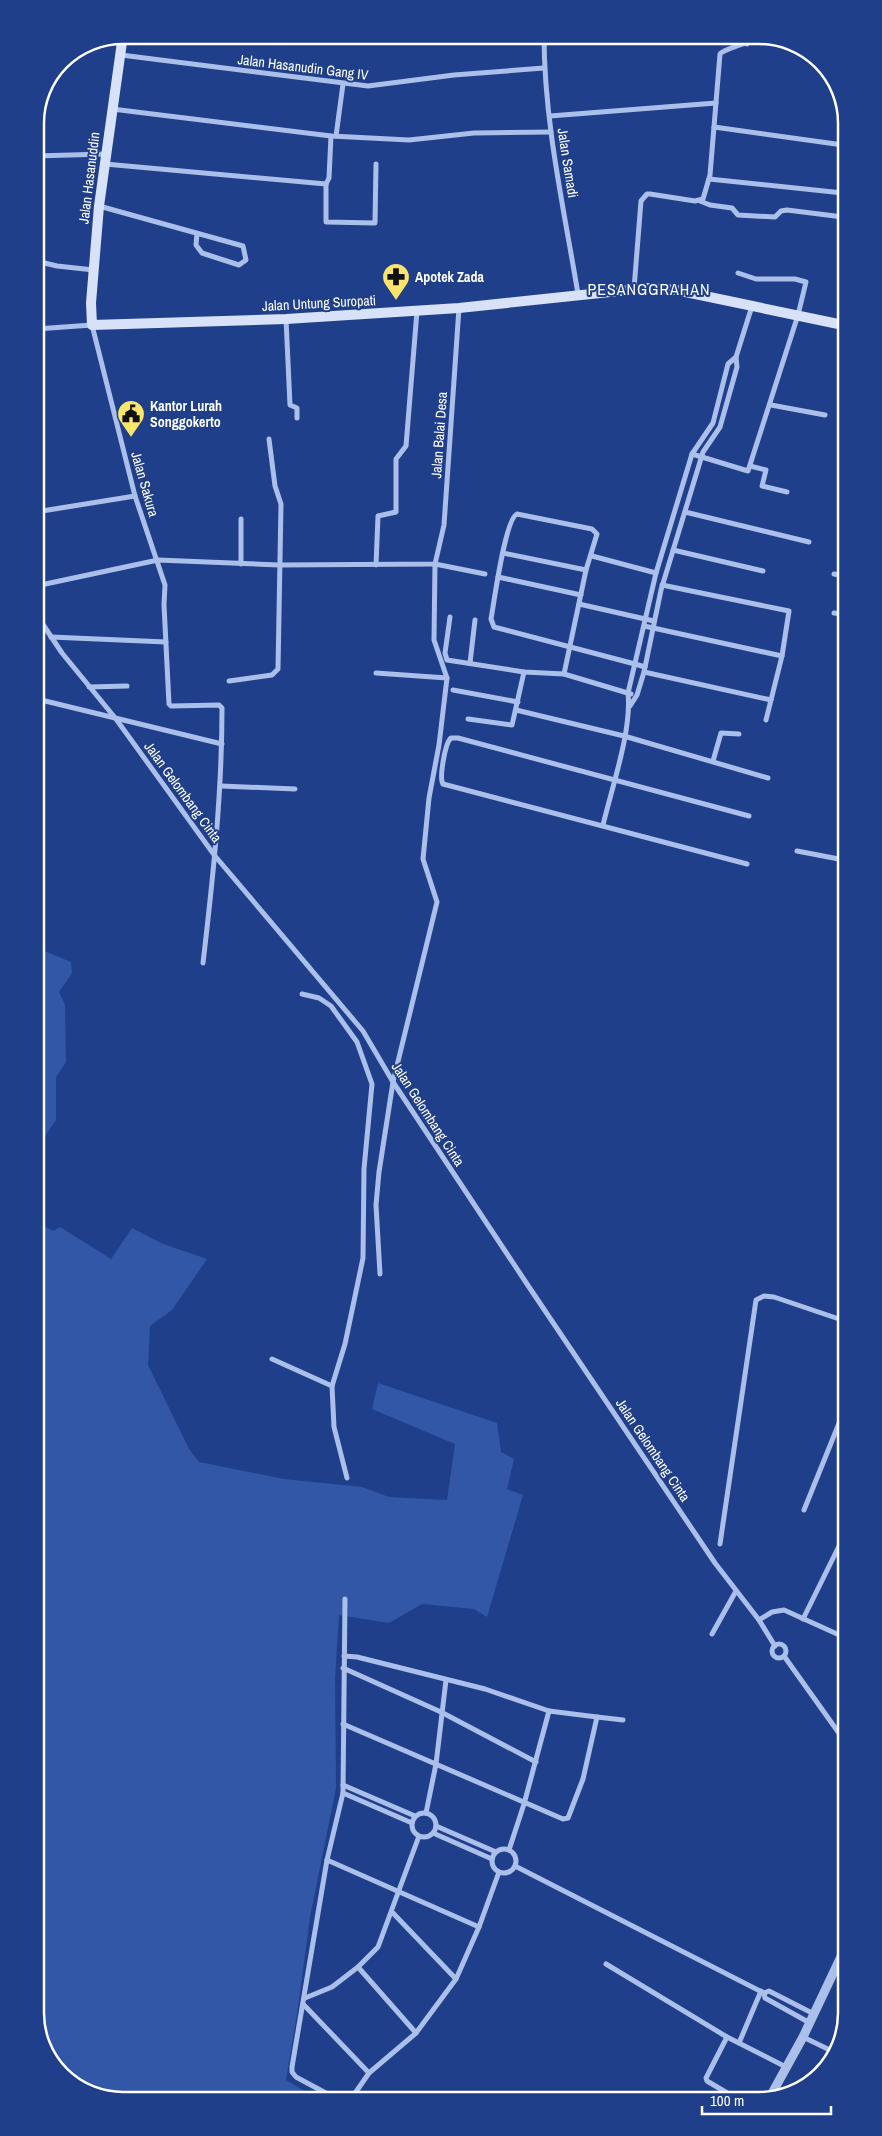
<svg xmlns="http://www.w3.org/2000/svg" width="882" height="2136" font-family="'Archivo Narrow',sans-serif">
	<rect width="100%" height="100%" fill="#203f8a"/>
	<!-- green -->
	<g fill="#3357a7">
		<polygon points="37,948 71,962 72,973 59,992 65,1005 66,1062 56,1077 56,1120 38,1146"/>
		<polygon points="38,1223 53,1231 60,1227 111,1259 132,1228 163,1244 207,1259 172,1310 150,1326 148,1365 189,1449 199,1462 284,1479 362,1487 389,1497 447,1500 455,1444 372,1409 378,1383 497,1423 501,1452 514,1459 507,1489 523,1495 487,1617 474,1609 422,1604 389,1623 339,1615 335,1679 336,1788 310,1917 298,2008 286,2080 318,2099 117,2101 69,2083 40,2041"/>
	</g>
	<g fill="none" stroke-linecap="round" stroke-linejoin="round">
		<!-- minor -->
		<g stroke="#abbfeb" stroke-width="5">
			<path d="M544,35C544,122 564,209 578,294"/>
			<polyline points="747,44 747,35"/>
			<polyline points="121,55 368,86 454,75 544,68"/>
			<polyline points="112,109 331,136 409,140 474,133 551,132"/>
			<polyline points="550,116 716,103"/>
			<polyline points="714,127 843,145"/>
			<polyline points="336,136 343,84"/>
			<polyline points="35,156 106,154"/>
			<polyline points="105,164 326,184 329,178 331,136"/>
			<polyline points="709,179 843,193"/>
			<polyline points="326,184 326,222 375,223 376,164"/>
			<polyline points="700,201 710,205 732,208 738,215 775,217 781,211 787,210 843,217"/>
			<polyline points="99,206 243,246 246,260 239,265 202,253 196,245 197,233"/>
			<polyline points="36,261 57,266 94,270"/>
			<path d="M634,289L641,201L647,194H650L695,201L703,199L710,175L720,54C725,48 754,42 765,35"/>
			<polyline points="286,319 290,405 297,408 297,418"/>
			<path d="M36,329L92,325L135,496L165,585L164,605L169,704L171,706L219,705L222,708C222,794 213,878 203,963"/>
			<polyline points="771,405 825,415"/>
			<polyline points="692,454 748,471 798,315 806,282 795,279 756,279 738,273"/>
			<polyline points="750,466 766,470 762,486 787,492"/>
			<polyline points="42,511 135,496"/>
			<polyline points="685,512 809,542"/>
			<polyline points="241,519 241,564"/>
			<polyline points="673,550 763,571"/>
			<polyline points="503,553 586,570"/>
			<polyline points="592,556 656,573"/>
			<polyline points="376,565 378,516 396,512 396,459 406,446 417,311"/>
			<polyline points="834,574 844,576"/>
			<polyline points="498,577 581,595"/>
			<polyline points="662,585 789,611 782,656 766,720"/>
			<polyline points="36,586 158,560 279,565 435,564 444,525 459,308"/>
			<polyline points="579,604 654,621"/>
			<polyline points="834,613 844,614"/>
			<polyline points="36,614 62,653 116,719 215,856 363,1031 393,1082 529,1287 715,1563 759,1620 775,1646"/>
			<polyline points="450,617 445,653 447,660 524,672 564,674 631,694"/>
			<polyline points="644,626 782,656"/>
			<polyline points="51,637 166,642"/>
			<polyline points="470,663 475,620"/>
			<polyline points="644,672 771,700"/>
			<polyline points="376,673 447,678"/>
			<path d="M564,674L586,570L597,534L592,529L517,514C505,519 494,603 491,619L494,627L635,664L645,667"/>
			<polyline points="229,681 272,675 278,669 281,504 275,486 269,439"/>
			<polyline points="89,687 127,686"/>
			<polyline points="453,690 518,702"/>
			<polyline points="37,699 222,744"/>
			<polyline points="630,706 637,695 644,672 661,590 703,452 720,427 737,367 736,357 752,306"/>
			<polyline points="516,710 624,736 768,778"/>
			<polyline points="468,719 512,725 524,672"/>
			<polyline points="713,761 721,733 739,734"/>
			<polyline points="221,786 295,789"/>
			<path d="M603,825C612,787 632,730 628,693L656,573L692,454L713,423L728,364L736,357"/>
			<polyline points="797,851 844,860"/>
			<path d="M747,864L443,784C439,778 445,743 451,738H458L749,816"/>
			<polyline points="302,994 319,998 331,1006 357,1042 372,1084 364,1169 363,1258 345,1344 332,1386 334,1427 347,1478"/>
			<polyline points="380,1274 376,1205 379,1172 393,1082 437,902 423,859 429,798 439,745 447,678 434,640 435,564 485,574"/>
			<polyline points="272,1359 332,1386"/>
			<polyline points="804,1510 846,1406"/>
			<polyline points="720,1544 756,1300 764,1296 774,1297 845,1321"/>
			<polyline points="803,1619 846,1532"/>
			<polyline points="759,1620 772,1612 784,1610 846,1638"/>
			<polyline points="712,1634 736,1591"/>
			<circle cx="779" cy="1651" r="7"/>
			<polyline points="784,1656 846,1743"/>
			<polyline points="343,1668 441,1712 536,1762"/>
			<polyline points="597,1717 623,1720"/>
			<polyline points="343,1724 563,1819 568,1818 583,1779 597,1717 549,1711 485,1689 357,1657 344,1656"/>
			<polyline points="343,1785 415,1816"/>
			<polyline points="343,1793 412,1823"/>
			<circle cx="424" cy="1825" r="12"/>
			<polyline points="426,1813 436,1764 446,1680"/>
			<polyline points="436,1826 496,1852"/>
			<polyline points="433,1833 492,1859"/>
			<circle cx="504" cy="1861" r="12"/>
			<polyline points="509,1850 524,1804 549,1711"/>
			<polyline points="327,1860 479,1927"/>
			<polyline points="515,1866 764,1993 769,1991 814,2014"/>
			<polyline points="392,1912 456,1979"/>
			<polyline points="606,1964 727,2037 786,2067"/>
			<polyline points="358,1967 416,2033"/>
			<polyline points="764,1993 765,1998 810,2023"/>
			<polyline points="305,1998 332,1987 358,1967 378,1947 419,1836"/>
			<polyline points="304,2005 369,2073"/>
			<polyline points="727,2037 706,2078 707,2081 734,2097"/>
			<polyline points="803,2037 834,2052"/>
			<polyline points="739,2043 761,1991"/>
			<polyline points="337,2099 296,2077 292,2072 292,2067 327,1860 343,1793 345,1599"/>
			<polyline points="351,2099 369,2073 416,2033 456,1979 479,1927 499,1872"/>
		</g>
		<!-- tertiary -->
		<polyline stroke="#abbfeb" stroke-width="9" points="770,2097 803,2037 847,1944"/>
		<!-- secondary -->
		<polyline stroke="#d7e1f8" stroke-width="10" points="123,35 99,206 91,303 92,325 286,319 459,308 648,288 676,290 843,325"/>
	</g>
	<!-- icons -->
	<defs>
		<symbol id="pharmacy-pin" viewBox="-11 -11 22 30"><path d="M0 17L-7.5 6A9.5 9.5 0 1 1 7.5 6Z" fill="#f9e46c" stroke="#203f8a"/><path d="M-2-6h4v4h4v4h-4v4h-4v-4h-4v-4h4Z" fill="#111"/></symbol>
		<symbol id="civic-pin" viewBox="-11 -11 22 30"><path d="M0 17L-7.5 6A9.5 9.5 0 1 1 7.5 6Z" fill="#f9e46c" stroke="#203f8a"/><path d="M-.6-6.5H3V-4.5H.6V-3L4-1V1h2V6H-6V1h2V-1L-.6-3ZM-1.2 2.5V6h2.4V2.5Z" fill="#111"/></symbol>
	</defs>
	<g fill-rule="evenodd">
		<use href="#pharmacy-pin" x="380" y="261" width="32" height="43"/>
		<use href="#civic-pin" x="115" y="398" width="32" height="43"/>
	</g>
	<g text-anchor="middle" dominant-baseline="central" stroke-width="4" stroke-linejoin="round" paint-order="stroke">
		<!-- street labels -->
		<g font-size="14" fill="#fff" stroke="#203f8a">
			<text transform="translate(303 67) rotate(7)">Jalan Hasanudin Gang IV</text>
			<text transform="translate(568 163) rotate(81)">Jalan Samadi</text>
			<text transform="translate(89 178) rotate(-83)">Jalan Hasanuddin</text>
			<text transform="translate(319 303) rotate(-3)">Jalan Untung Suropati</text>
			<text transform="translate(439 435) rotate(-86)">Jalan Balai Desa</text>
			<text transform="translate(145 484) rotate(74)">Jalan Sakura</text>
			<text transform="translate(183 792) rotate(54)">Jalan Gelombang Cinta</text>
			<text transform="translate(428 1114) rotate(57)">Jalan Gelombang Cinta</text>
			<text transform="translate(653 1450) rotate(56)">Jalan Gelombang Cinta</text>
		</g>
		<!-- poi labels -->
		<g font-size="14" font-weight="bold" fill="#fff" stroke="#203f8a" text-anchor="start">
			<text x="415" y="277">Apotek Zada</text>
			<text x="150" y="406">Kantor Lurah<tspan x="150" dy="16">Songgokerto</tspan></text>
		</g>
		<!-- quarter labels -->
		<g font-size="16" letter-spacing="1" fill="#fff" stroke="#203f8a">
			<text x="649" y="289">PESANGGRAHAN</text>
		</g>
	</g>
	<!-- crop -->
	<path d="M0 0H882V2136H0ZM123 44H759A79 79 0 0 1 838 123V2013A79 79 0 0 1 759 2092H123A79 79 0 0 1 44 2013V123A79 79 0 0 1 123 44Z" fill="#203f8a" fill-rule="evenodd"/>
	<path fill="none" stroke="#fff" stroke-width="2.5" d="M123 44H759A79 79 0 0 1 838 123V2013A79 79 0 0 1 759 2092H123A79 79 0 0 1 44 2013V123A79 79 0 0 1 123 44Z"/>
	<!-- scale -->
	<path d="M702 2106v8h129v-8" fill="none" stroke="#ffffff" stroke-width="2.5"/>
	<text x="710" y="2106" font-size="15" fill="#ffffff" stroke="#203f8a" stroke-width="4" paint-order="stroke">100 m</text>
</svg>
